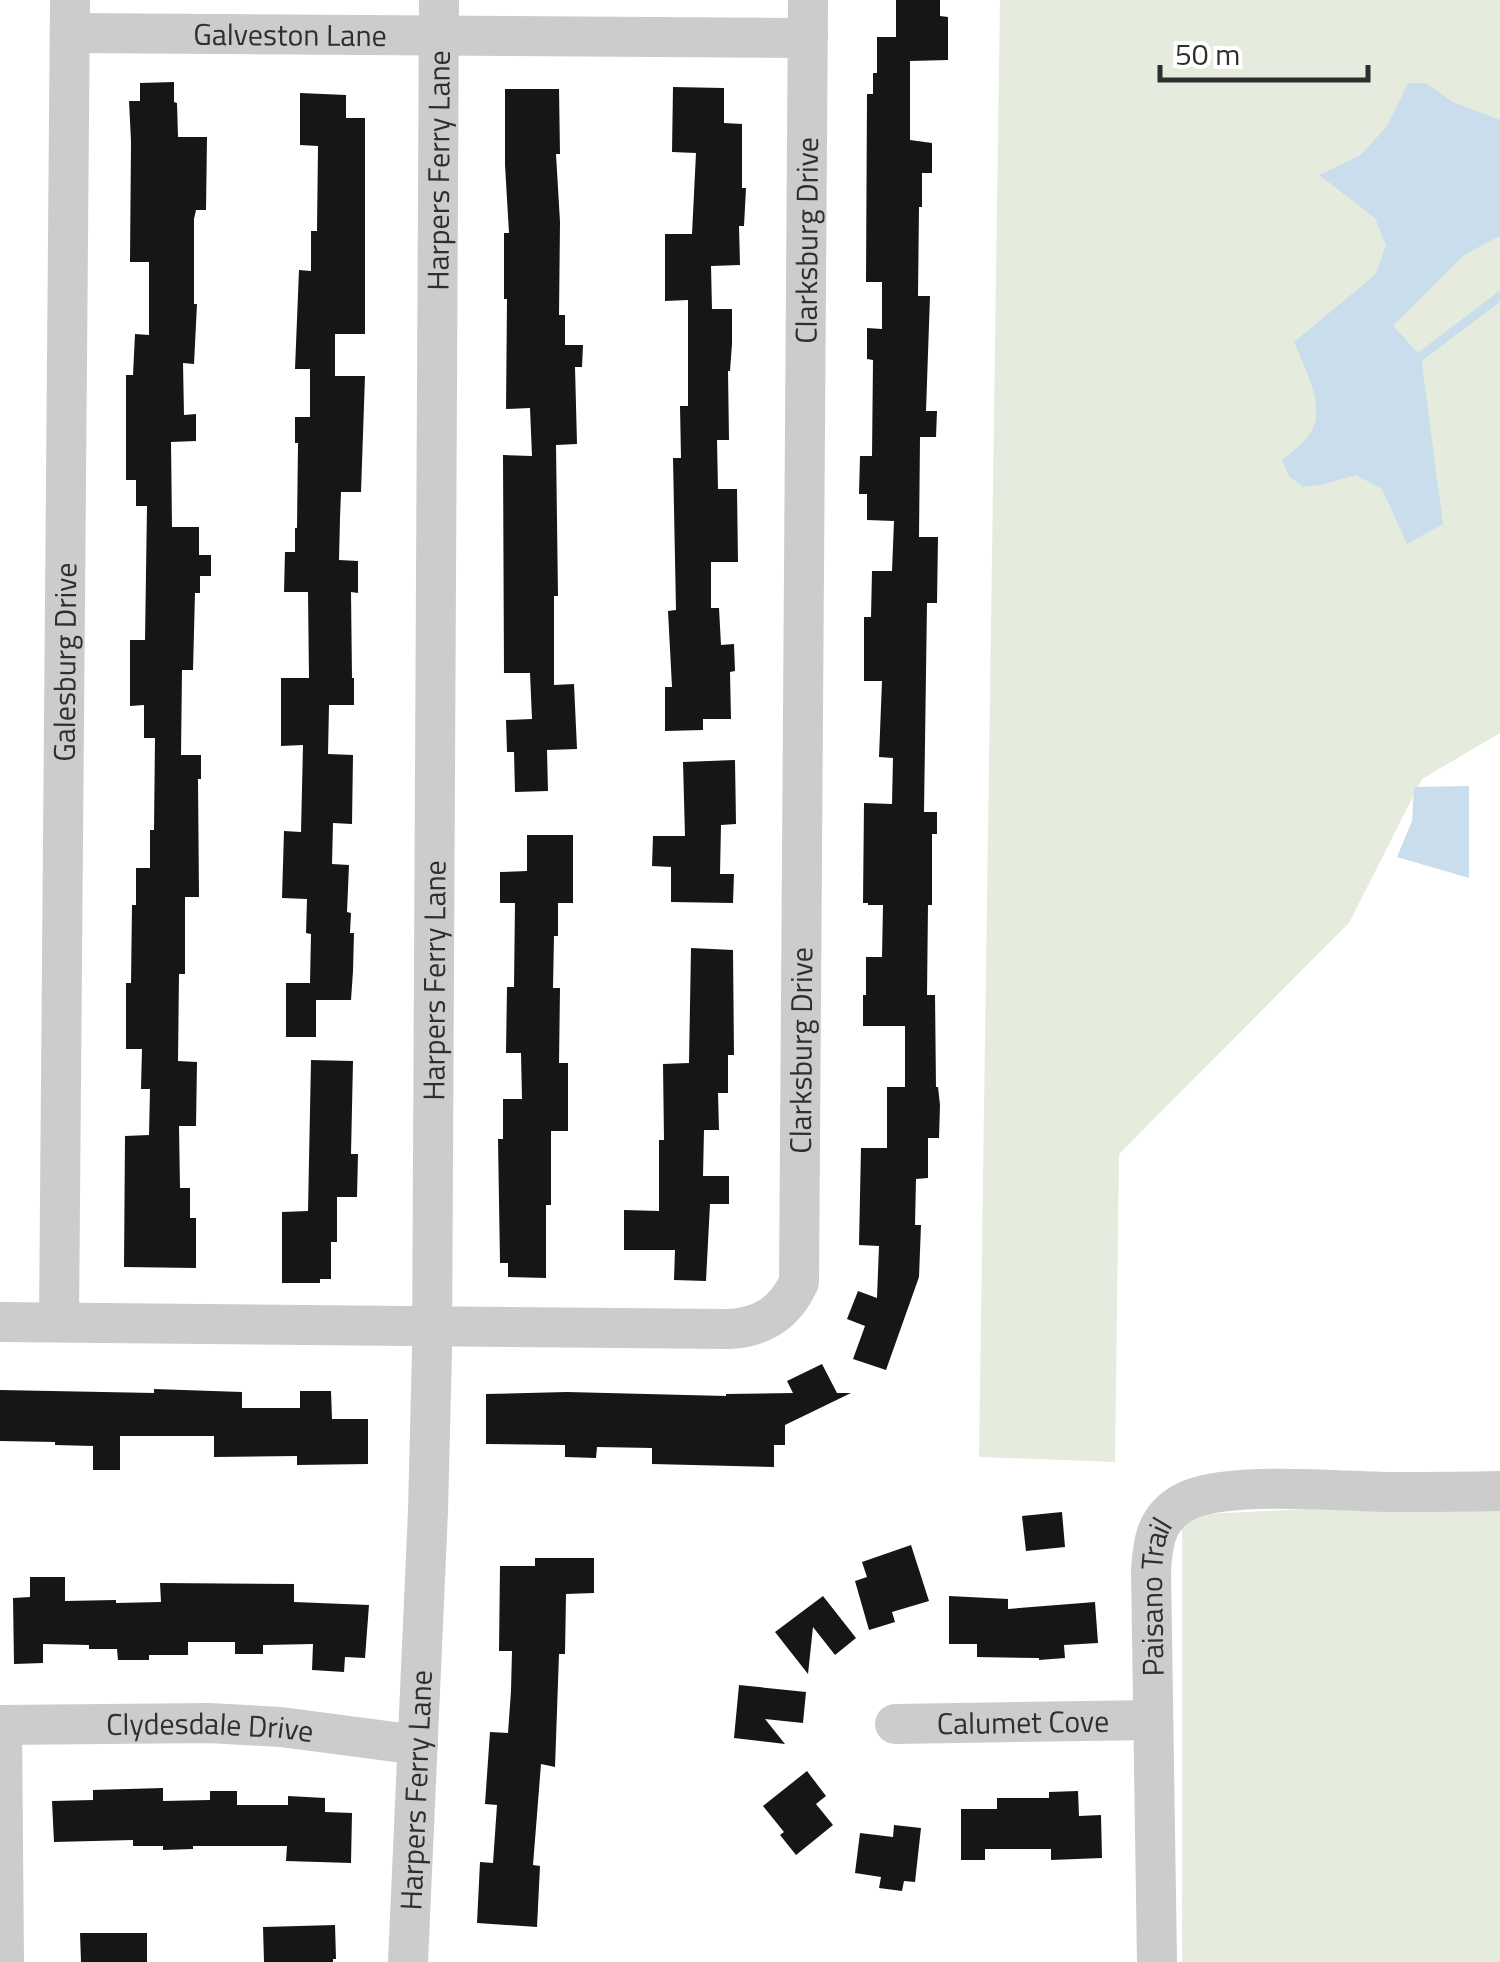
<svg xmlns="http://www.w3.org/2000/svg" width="1500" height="1962" font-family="'Titillium Web',sans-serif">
	<rect width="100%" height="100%" fill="#fff"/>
	<!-- green -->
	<g fill="#e5ecdd">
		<polygon points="1000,0 1500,0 1500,733 1422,779 1349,923 1119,1154 1115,1462 979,1457"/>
		<polygon points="1500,1500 1500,1962 1182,1962 1182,1515"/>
	</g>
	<!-- water -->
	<g fill="#c9ddec">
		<path d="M1408,83H1426L1453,102L1500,120V236L1464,255L1393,326L1421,356L1443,524L1407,544L1382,489L1356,475L1321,485L1303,487L1289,476L1282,460C1290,453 1299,447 1306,439C1330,413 1305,369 1294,342L1376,274L1386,245L1375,218L1319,175L1361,155L1387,126Z"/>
		<polygon points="1469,786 1469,878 1397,857 1412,821 1414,787"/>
	</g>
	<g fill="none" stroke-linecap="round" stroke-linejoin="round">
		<!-- stream -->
		<polyline stroke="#c9ddec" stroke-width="9" points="1421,356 1500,296"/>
	</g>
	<!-- building -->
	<g fill="#161616">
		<polygon points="896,0 940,0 940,16 948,17 948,60 910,61 910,140 932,143 932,173 922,173 922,207 919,207 918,296 930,296 926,411 937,411 936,437 920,437 919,537 938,537 937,603 927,603 924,812 937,812 937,834 932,834 932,905 928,905 927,995 935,995 936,1087 938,1087 940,1105 939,1138 928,1138 928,1178 916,1179 915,1225 921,1225 919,1277 886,1370 853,1359 865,1326 847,1319 858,1291 877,1298 879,1246 859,1245 861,1148 887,1148 887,1087 905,1087 905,1026 863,1026 863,995 866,995 866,957 882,957 883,905 868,905 868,903 863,903 864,803 892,804 893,758 879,757 882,681 864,681 864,617 871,617 872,571 892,571 894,521 867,520 867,494 859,494 860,456 872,456 873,360 867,359 867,328 882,329 882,282 866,282 867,94 873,94 873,73 877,73 877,37 896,37"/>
		<polygon points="174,82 174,102 177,103 178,137 207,137 206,210 196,210 194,219 194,304 197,304 194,364 183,363 184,415 196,414 196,441 171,442 172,527 199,527 199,555 211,555 211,576 200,576 200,593 195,593 193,670 182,670 181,755 201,755 201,779 198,779 199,897 185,897 185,974 179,974 178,1061 197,1062 196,1126 179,1126 180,1188 190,1188 190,1218 196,1218 196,1268 124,1267 125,1136 149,1135 150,1089 141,1089 142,1049 126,1049 126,983 131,983 132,905 136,905 136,868 150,868 150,830 154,830 155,738 144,738 144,705 130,706 130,640 145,640 147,506 136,506 136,480 126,480 126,375 133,375 135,334 149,335 149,262 130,262 131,141 129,101 140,101 140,83"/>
		<polygon points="673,87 724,88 724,123 742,124 742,188 746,188 744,226 739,226 740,265 711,266 712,309 732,309 732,344 730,371 728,371 729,440 717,440 718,489 737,489 738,562 711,562 711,608 719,608 721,645 734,644 735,671 730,672 731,719 703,719 703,730 665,731 665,687 672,687 668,611 676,610 673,458 681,458 680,406 688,406 688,300 665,301 665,234 692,234 696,153 672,152"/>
		<polygon points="505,89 559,89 560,154 556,154 560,222 559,315 565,315 565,345 583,345 582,367 575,367 577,444 556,445 558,596 554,596 554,685 574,684 577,749 547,750 548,791 515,792 514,752 507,752 506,720 532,719 530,673 504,673 503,455 532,456 530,408 506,409 507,299 504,299 504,233 509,233 505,165"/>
		<polygon points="300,93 346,95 346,118 365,118 365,334 335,334 335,376 365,376 361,492 341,492 340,518 339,560 358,561 358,593 351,592 352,678 354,678 354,705 329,705 328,754 353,755 352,824 333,823 332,864 349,865 347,912 351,913 350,933 354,933 353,971 351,1000 316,1000 316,1037 286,1037 286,983 310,983 311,934 306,933 307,899 282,898 284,831 301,832 303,745 281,746 281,678 309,678 308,592 284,592 285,552 295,552 295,528 297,528 298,443 295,443 295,417 310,417 310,369 295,369 299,270 311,271 311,231 317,231 318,146 300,145"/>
		<polygon points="735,760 736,824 721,825 720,874 734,874 733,903 671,902 671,867 652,866 653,836 685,836 683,762"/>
		<polygon points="527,835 573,835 573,903 558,903 558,936 554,936 553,988 560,988 559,1063 568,1063 568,1131 551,1131 551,1205 546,1205 546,1278 508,1277 508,1263 500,1263 498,1139 503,1139 503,1099 522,1099 521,1053 506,1053 507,987 514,987 515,903 500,903 500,872 527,871"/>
		<polygon points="691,948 733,950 734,1055 728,1055 728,1093 718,1093 719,1130 704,1130 703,1176 729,1176 729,1204 710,1204 706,1281 674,1280 675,1250 624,1250 624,1210 659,1211 659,1140 664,1140 663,1064 689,1063"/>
		<polygon points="311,1060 353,1061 351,1154 358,1154 357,1197 337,1197 337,1242 331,1242 331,1279 320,1279 320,1283 282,1283 282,1212 308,1211"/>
		<polygon points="822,1364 837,1393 851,1393 785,1425 785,1445 774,1445 774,1467 652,1464 652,1448 597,1447 596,1458 565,1457 565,1445 486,1444 486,1394 567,1392 726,1396 726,1394 793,1393 787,1381"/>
		<polygon points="154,1389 242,1392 242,1408 300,1408 300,1391 331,1391 332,1419 368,1419 368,1464 297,1465 297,1456 214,1457 214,1436 120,1436 120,1470 93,1470 93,1446 55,1445 55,1442 0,1441 0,1390 154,1393"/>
		<polygon points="1062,1512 1065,1547 1026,1551 1022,1516"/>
		<polygon points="911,1545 929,1601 892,1612 895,1622 869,1630 855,1581 867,1577 862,1562"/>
		<polygon points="535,1558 594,1558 594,1593 566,1594 565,1654 559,1654 555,1767 541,1764 533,1865 540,1866 537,1927 477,1923 480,1862 493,1863 497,1805 485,1804 490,1732 508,1733 511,1691 512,1651 499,1651 500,1566 535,1566"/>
		<polygon points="30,1577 65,1577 65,1601 116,1600 116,1603 161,1602 160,1583 294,1584 294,1602 369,1605 365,1658 345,1657 344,1672 312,1670 313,1644 263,1645 263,1654 235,1654 235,1642 188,1642 188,1655 149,1655 149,1660 118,1660 117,1649 89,1649 89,1645 43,1644 43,1663 14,1664 13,1598 30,1597"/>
		<polygon points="823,1596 856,1638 835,1655 813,1627 808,1674 775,1632"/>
		<polygon points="949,1596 1008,1599 1008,1609 1095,1602 1098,1643 1064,1645 1065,1658 1039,1660 1039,1658 977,1657 977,1644 949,1644"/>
		<polygon points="739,1685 806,1692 803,1723 765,1719 785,1744 734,1738"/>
		<polygon points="807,1771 826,1796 816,1804 833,1825 796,1855 780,1835 784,1832 763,1806"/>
		<polygon points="163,1788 163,1801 210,1800 210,1791 237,1791 237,1805 288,1805 288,1796 325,1798 325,1812 352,1813 351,1863 286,1861 287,1846 193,1846 193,1849 163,1850 163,1846 133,1846 133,1840 54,1842 52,1801 93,1800 93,1790"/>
		<polygon points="1078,1791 1079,1816 1101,1815 1102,1858 1051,1860 1051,1849 985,1849 985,1860 961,1860 961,1809 997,1809 997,1798 1049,1798 1049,1792"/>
		<polygon points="894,1825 921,1828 915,1882 904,1881 902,1891 879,1888 881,1877 855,1873 860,1833 893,1837"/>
		<polygon points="335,1925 336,1959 333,1959 333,1962 264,1962 263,1927"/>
		<polygon points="80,1933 147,1933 147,1962 81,1962"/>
	</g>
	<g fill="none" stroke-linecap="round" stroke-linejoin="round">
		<!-- minor -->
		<g stroke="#ccc" stroke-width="40">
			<path id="s1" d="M70,33L808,38"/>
			<path id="s2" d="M0,1322L727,1329C761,1328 785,1313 799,1282L808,0"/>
			<path id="s3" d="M59,1322L70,0"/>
			<path id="s4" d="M895,1724L1152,1720"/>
			<path id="s5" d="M0,1725L209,1723L281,1727L418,1745"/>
			<polyline points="2,1725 4,1962"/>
			<path id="s6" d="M408,1962L428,1511L432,1351L439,0"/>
			<path id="s7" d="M1157,1962L1151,1570C1153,1543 1155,1520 1181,1504C1218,1480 1338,1491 1385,1492C1424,1492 1462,1492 1500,1491"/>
		</g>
	</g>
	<g text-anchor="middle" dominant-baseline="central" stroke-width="10" stroke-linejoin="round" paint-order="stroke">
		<!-- street labels -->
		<g font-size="30" fill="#2f2f2f" stroke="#fff">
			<text stroke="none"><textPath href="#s1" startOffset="220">Galveston Lane</textPath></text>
			<text stroke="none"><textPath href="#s6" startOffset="1792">Harpers Ferry Lane</textPath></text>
			<text stroke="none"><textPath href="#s2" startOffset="1860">Clarksburg Drive</textPath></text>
			<text stroke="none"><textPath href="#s3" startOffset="660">Galesburg Drive</textPath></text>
			<text stroke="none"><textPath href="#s6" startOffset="982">Harpers Ferry Lane</textPath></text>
			<text stroke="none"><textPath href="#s2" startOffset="1050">Clarksburg Drive</textPath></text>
			<text stroke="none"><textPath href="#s7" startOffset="365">Paisano Trail</textPath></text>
			<text stroke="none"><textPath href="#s4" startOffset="128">Calumet Cove</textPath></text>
			<text stroke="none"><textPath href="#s5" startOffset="210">Clydesdale Drive</textPath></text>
			<text stroke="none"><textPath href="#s6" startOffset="172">Harpers Ferry Lane</textPath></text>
		</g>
	</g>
	<!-- scale -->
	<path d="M1160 65v15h208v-15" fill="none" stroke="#2f2f2f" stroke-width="5"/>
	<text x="1175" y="65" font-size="30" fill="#2f2f2f" stroke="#ffffff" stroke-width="8" paint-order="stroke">50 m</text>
</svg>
